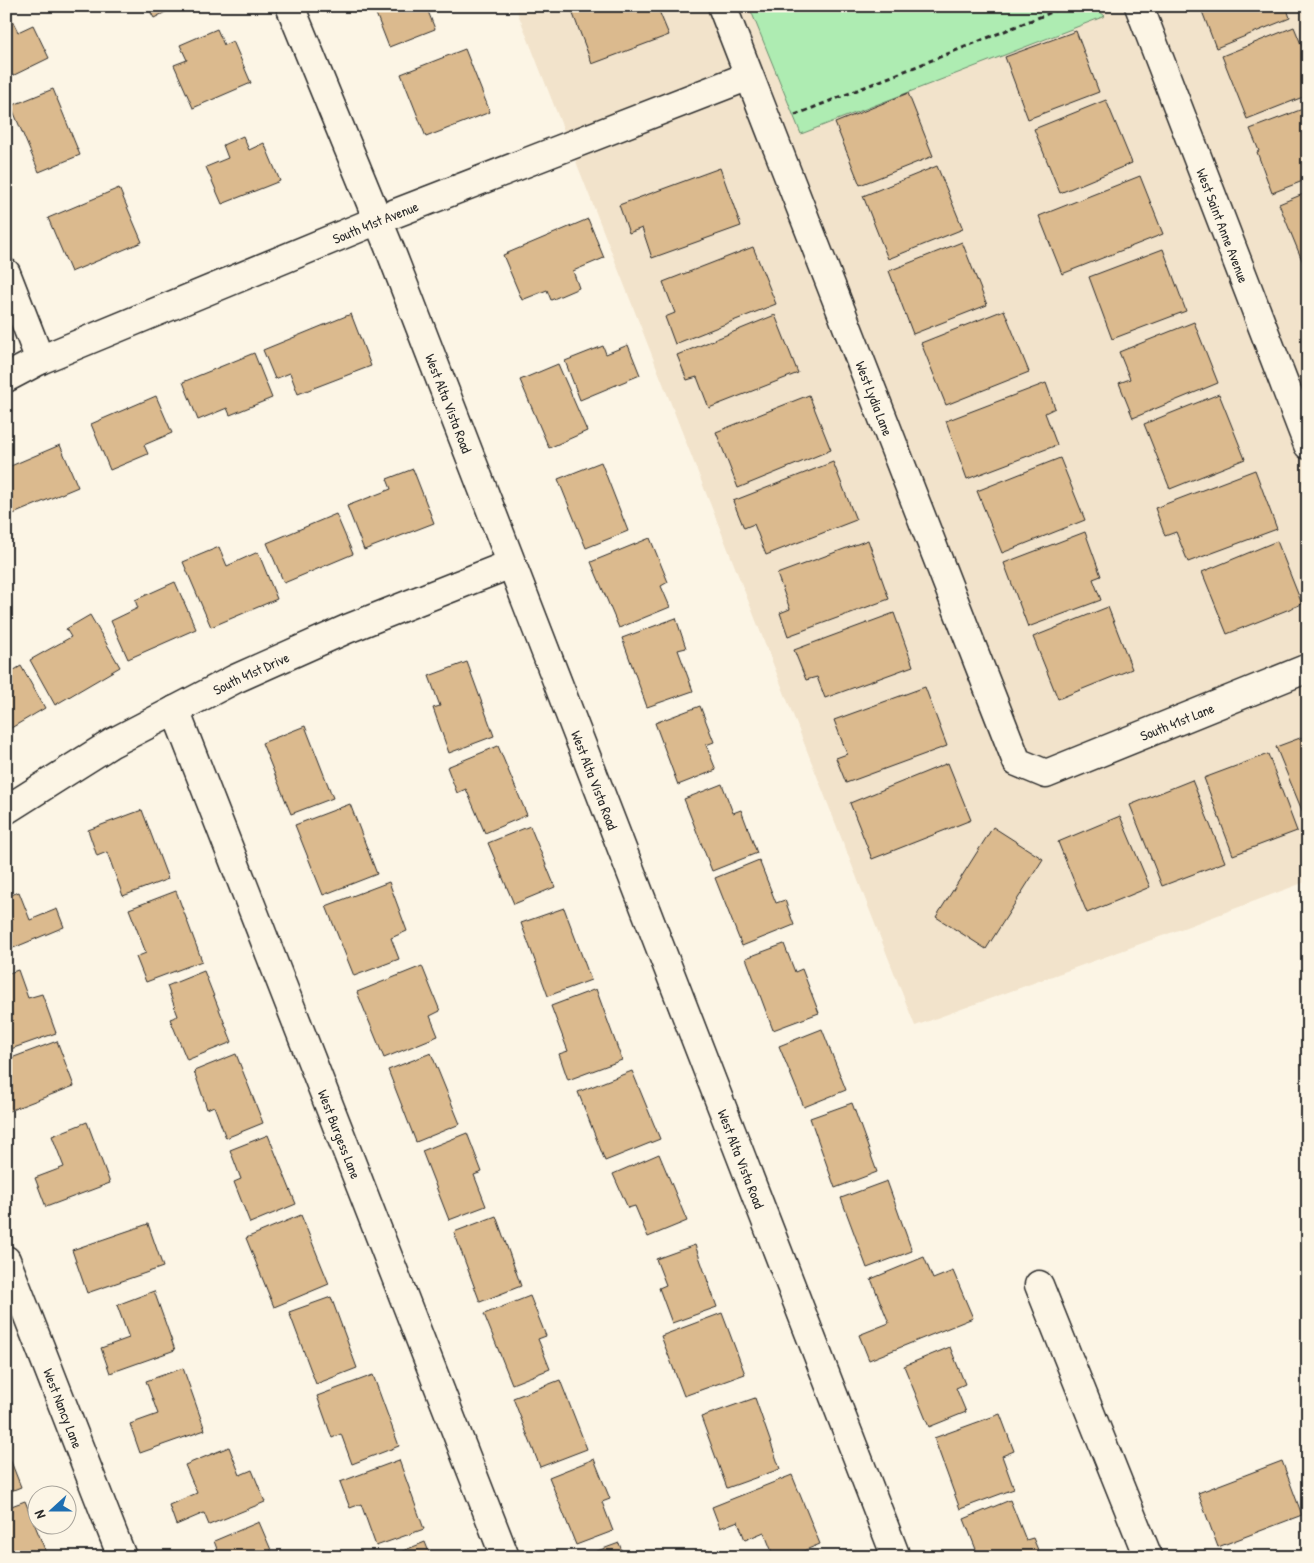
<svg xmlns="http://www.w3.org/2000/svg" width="1314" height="1563" font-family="'Patrick Hand',sans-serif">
	<rect width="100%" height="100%" fill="#fcf5e5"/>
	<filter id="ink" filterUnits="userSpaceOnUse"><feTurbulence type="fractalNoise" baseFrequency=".02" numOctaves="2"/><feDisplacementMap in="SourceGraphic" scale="10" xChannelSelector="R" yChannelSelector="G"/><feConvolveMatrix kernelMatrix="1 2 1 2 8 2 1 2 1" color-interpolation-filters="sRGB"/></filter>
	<g filter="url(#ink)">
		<!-- built -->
		<polygon fill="#f2e3cb" points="515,6 1308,6 1308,881 1173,932 915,1026"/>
		<!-- green -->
		<polygon fill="#aeecb2" stroke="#6c8c6e" points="749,6 1093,6 1105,16 801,134"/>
		<!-- building -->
		<g fill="#dbba8e" stroke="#2b2b2b">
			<polygon points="147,6 177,6 154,18"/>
			<polygon points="373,6 426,6 435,29 389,47"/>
			<polygon points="570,6 657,6 669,35 592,64"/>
			<polygon points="1200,6 1286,6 1290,18 1216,48"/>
			<polygon points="6,8 18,32 33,25 49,58 6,79"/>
			<polygon points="1294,27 1308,61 1308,95 1247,119 1222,56"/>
			<polygon points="217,29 224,45 233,41 251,83 193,108 174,65 187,60 180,45"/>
			<polygon points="1076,31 1099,92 1028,119 1005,57"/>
			<polygon points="465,49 490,112 426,137 401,74"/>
			<polygon points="53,89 80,155 39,172 11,106"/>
			<polygon points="908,93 933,156 860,185 835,123"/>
			<polygon points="1106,100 1132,163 1060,193 1034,129"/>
			<polygon points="1308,107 1308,179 1272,193 1257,152 1259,151 1250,129"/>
			<polygon points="243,136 249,150 264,143 280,181 222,204 206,167 228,158 223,145"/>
			<polygon points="937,166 963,229 888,259 863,196"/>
			<polygon points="720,168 741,226 652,258 642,228 629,233 619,205"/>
			<polygon points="1140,176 1163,234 1062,274 1039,216"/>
			<polygon points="119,188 142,242 71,272 48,218"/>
			<polygon points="1308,192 1308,264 1304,265 1279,204"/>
			<polygon points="588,219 604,258 573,271 579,288 551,300 547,290 522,300 503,255"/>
			<polygon points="962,242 987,305 913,334 889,271"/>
			<polygon points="753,247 776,304 675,344 665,317 675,313 663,282"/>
			<polygon points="1163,249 1186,311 1112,339 1089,277"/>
			<polygon points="1004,310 1029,372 946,405 921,343"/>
			<polygon points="351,314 371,366 298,394 290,373 275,379 263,350"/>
			<polygon points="775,315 798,373 709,408 697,377 687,380 677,355"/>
			<polygon points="1194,322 1218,383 1133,418 1119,383 1130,379 1119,352"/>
			<polygon points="628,345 640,375 580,400 565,361 603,346 606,354"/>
			<polygon points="254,353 272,398 230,415 227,408 198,420 183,382"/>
			<polygon points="558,364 587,431 549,448 520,380"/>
			<polygon points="1046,383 1055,408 1045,413 1057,445 967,479 946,421"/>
			<polygon points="1219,394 1245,459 1170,489 1144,424"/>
			<polygon points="809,395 831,450 738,488 716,432"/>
			<polygon points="156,396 172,433 144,445 148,454 110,470 91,424"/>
			<polygon points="60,445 78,487 6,517 6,468"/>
			<polygon points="1060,458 1085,520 1002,553 977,491"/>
			<polygon points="601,462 628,531 586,548 558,479"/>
			<polygon points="833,462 856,520 766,555 754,524 744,528 733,501"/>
			<polygon points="413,469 434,523 364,550 347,506 391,489 387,479"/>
			<polygon points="1255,470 1277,529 1188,562 1176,532 1165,536 1155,508"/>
			<polygon points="336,514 353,554 284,583 267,543"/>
			<polygon points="1085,532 1101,576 1093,579 1101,600 1028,627 1004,563"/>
			<polygon points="650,538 668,582 661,586 670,607 619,628 591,562"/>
			<polygon points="868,540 889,599 788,636 780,613 790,609 777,574"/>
			<polygon points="1277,541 1302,604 1227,634 1202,572"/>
			<polygon points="219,547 227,566 258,552 277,599 211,627 183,562"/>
			<polygon points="175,582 196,629 128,659 111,621 138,608 135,600"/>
			<polygon points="1108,607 1132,669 1058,699 1033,637"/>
			<polygon points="894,613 913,666 825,698 817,677 806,680 794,650"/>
			<polygon points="90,615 120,667 55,705 30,660 71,637 66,629"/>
			<polygon points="676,618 686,648 678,650 693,691 647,707 622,638"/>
			<polygon points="467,662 494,736 449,753 433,708 440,706 429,676"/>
			<polygon points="21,666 45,708 6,731 6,675"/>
			<polygon points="925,687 947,746 846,783 836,758 847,754 834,720"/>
			<polygon points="700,706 714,742 706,745 716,770 678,785 655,723"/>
			<polygon points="305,726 333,798 291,814 262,743"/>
			<polygon points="1308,735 1308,825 1276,747"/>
			<polygon points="498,746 527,815 485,833 466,789 457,793 447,767"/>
			<polygon points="1268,754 1297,831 1233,855 1204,778"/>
			<polygon points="948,763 971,820 872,859 850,803"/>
			<polygon points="1192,780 1225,862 1162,886 1130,805"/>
			<polygon points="722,784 733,813 741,810 757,853 712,871 684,799"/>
			<polygon points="350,804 377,874 323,895 295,825"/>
			<polygon points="142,810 168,879 123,896 107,852 97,856 88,830"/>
			<polygon points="1120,816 1150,887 1087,913 1058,842"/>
			<polygon points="530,826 555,887 514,904 488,843"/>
			<polygon points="993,827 1043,859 986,949 936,917"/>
			<polygon points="759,860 776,903 785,900 794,925 742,946 715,878"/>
			<polygon points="389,882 407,931 391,938 399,959 354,976 326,906"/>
			<polygon points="176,891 202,961 146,982 136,957 146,953 129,909"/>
			<polygon points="19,892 30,920 57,909 64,927 6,951 6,897"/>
			<polygon points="564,908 591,980 548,996 521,923"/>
			<polygon points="784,944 795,972 802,969 819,1013 773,1030 746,958"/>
			<polygon points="422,966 440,1011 430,1016 438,1036 384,1058 357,992"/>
			<polygon points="18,970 28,998 42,994 56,1033 8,1050 6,1044 6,974"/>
			<polygon points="204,971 232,1042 187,1060 170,1019 178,1016 167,986"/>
			<polygon points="596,989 622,1060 568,1080 559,1054 568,1051 551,1006"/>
			<polygon points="822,1029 846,1090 804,1107 779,1046"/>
			<polygon points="57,1041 74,1086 6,1112 6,1060"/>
			<polygon points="431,1053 460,1124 416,1142 388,1070"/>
			<polygon points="236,1054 263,1123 226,1138 214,1106 207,1109 194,1071"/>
			<polygon points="632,1071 660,1139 605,1161 578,1092"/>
			<polygon points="852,1103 877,1172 835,1188 810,1118"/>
			<polygon points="87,1122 110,1183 46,1207 35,1178 64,1167 52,1136"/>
			<polygon points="467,1133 482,1172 474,1175 486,1206 449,1220 422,1151"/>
			<polygon points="268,1135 296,1204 250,1223 234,1182 241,1179 230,1150"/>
			<polygon points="659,1154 687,1221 648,1237 635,1206 628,1208 613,1174"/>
			<polygon points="887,1181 912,1251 867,1268 841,1198"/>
			<polygon points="301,1215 329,1284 274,1307 246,1238"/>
			<polygon points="496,1216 521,1286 480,1302 454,1232"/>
			<polygon points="148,1224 163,1267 87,1293 72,1250"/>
			<polygon points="695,1245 717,1307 672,1323 659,1288 666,1285 656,1259"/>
			<polygon points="924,1257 933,1279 953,1271 973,1318 869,1360 859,1335 889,1323 871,1279"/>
			<polygon points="154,1291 175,1350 110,1373 101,1348 129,1338 117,1305"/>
			<polygon points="530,1296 546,1336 538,1339 550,1369 512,1384 484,1314"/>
			<polygon points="331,1297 357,1368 316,1384 289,1312"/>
			<polygon points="722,1313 745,1374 684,1396 661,1336"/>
			<polygon points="950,1347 965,1384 956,1388 966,1412 929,1427 904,1366"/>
			<polygon points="183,1368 205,1430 140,1453 130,1424 158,1414 146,1381"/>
			<polygon points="373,1375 399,1446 352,1464 341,1434 332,1438 317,1396"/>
			<polygon points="560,1380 587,1449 540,1467 513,1398"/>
			<polygon points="755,1398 780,1469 727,1488 701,1417"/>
			<polygon points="1000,1414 1014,1451 1002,1456 1014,1489 960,1509 934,1438"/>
			<polygon points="229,1447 240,1475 252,1470 265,1502 209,1525 204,1513 176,1525 169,1505 197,1493 185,1465"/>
			<polygon points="6,1449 21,1487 6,1493"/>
			<polygon points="594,1459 610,1499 602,1502 613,1531 576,1545 549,1477"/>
			<polygon points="399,1460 424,1529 376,1546 361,1504 350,1508 340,1482"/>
			<polygon points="1282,1461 1302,1515 1218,1547 1198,1493"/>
			<polygon points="792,1475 820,1544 789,1557 774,1557 764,1532 745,1540 738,1521 720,1528 712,1507"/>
			<polygon points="1010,1500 1026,1540 1033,1538 1041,1557 979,1557 964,1519"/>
			<polygon points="25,1501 48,1557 6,1557 6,1508"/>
			<polygon points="259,1522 274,1557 220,1557 214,1541"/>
			<polygon points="425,1542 431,1557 388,1557"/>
			<polygon points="619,1543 624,1557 581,1557"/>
		</g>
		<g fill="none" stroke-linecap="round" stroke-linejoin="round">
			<defs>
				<g id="minor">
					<path id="s1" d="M290,6L391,252L896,1557"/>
					<path id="s2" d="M722,6L1017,762L1046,774L1308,668"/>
					<path id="s3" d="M1139,6L1308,445"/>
					<polyline points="6,273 40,360"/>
					<path id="s4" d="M6,378L40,360L378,220L749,76"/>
					<path id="s5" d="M175,710L505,1557"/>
					<path id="s6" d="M6,810L112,743L235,679L347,629L511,564"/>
					<path id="s7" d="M6,1260L122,1557"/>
					<polyline points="1039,1285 1148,1557"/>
				</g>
			</defs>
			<!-- minor casing -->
			<use href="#minor" stroke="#2b2b2b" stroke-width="31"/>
			<!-- path -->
			<polyline stroke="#2b2b2b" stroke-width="3" stroke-dasharray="5 4" stroke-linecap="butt" points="795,115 1067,6"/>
			<!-- minor -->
			<use href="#minor" stroke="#fcf5e5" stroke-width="28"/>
		</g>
	</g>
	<g text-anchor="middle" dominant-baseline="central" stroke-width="5" stroke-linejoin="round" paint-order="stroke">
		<!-- street labels -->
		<g font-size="14" fill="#2b2b2b" stroke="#fcf5e5">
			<text stroke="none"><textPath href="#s4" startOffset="401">South 41st Avenue</textPath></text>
			<text stroke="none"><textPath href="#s3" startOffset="235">West Saint Anne Avenue</textPath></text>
			<text stroke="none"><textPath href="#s2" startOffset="421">West Lydia Lane</textPath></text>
			<text stroke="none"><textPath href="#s1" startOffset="428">West Alta Vista Road</textPath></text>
			<text stroke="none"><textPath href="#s6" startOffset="281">South 41st Drive</textPath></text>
			<text stroke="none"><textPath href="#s2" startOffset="984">South 41st Lane</textPath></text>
			<text stroke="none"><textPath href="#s1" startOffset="832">West Alta Vista Road</textPath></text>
			<text stroke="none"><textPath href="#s5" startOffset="455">West Burgess Lane</textPath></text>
			<text stroke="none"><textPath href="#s1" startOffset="1238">West Alta Vista Road</textPath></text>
			<text stroke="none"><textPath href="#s7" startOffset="159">West Nancy Lane</textPath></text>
		</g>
	</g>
	<!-- margin -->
	<rect width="1314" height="1563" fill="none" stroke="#fcf5e5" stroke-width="25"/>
	<rect x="12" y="12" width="1289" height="1538" fill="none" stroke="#2b2b2b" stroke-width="2" filter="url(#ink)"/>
	<!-- north arrow -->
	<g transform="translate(52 1510) rotate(249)"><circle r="24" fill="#fcf5e5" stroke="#a8a49b"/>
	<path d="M0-4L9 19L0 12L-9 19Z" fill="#1f6fb2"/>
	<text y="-8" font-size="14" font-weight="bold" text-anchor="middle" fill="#2b2b2b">N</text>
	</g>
</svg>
